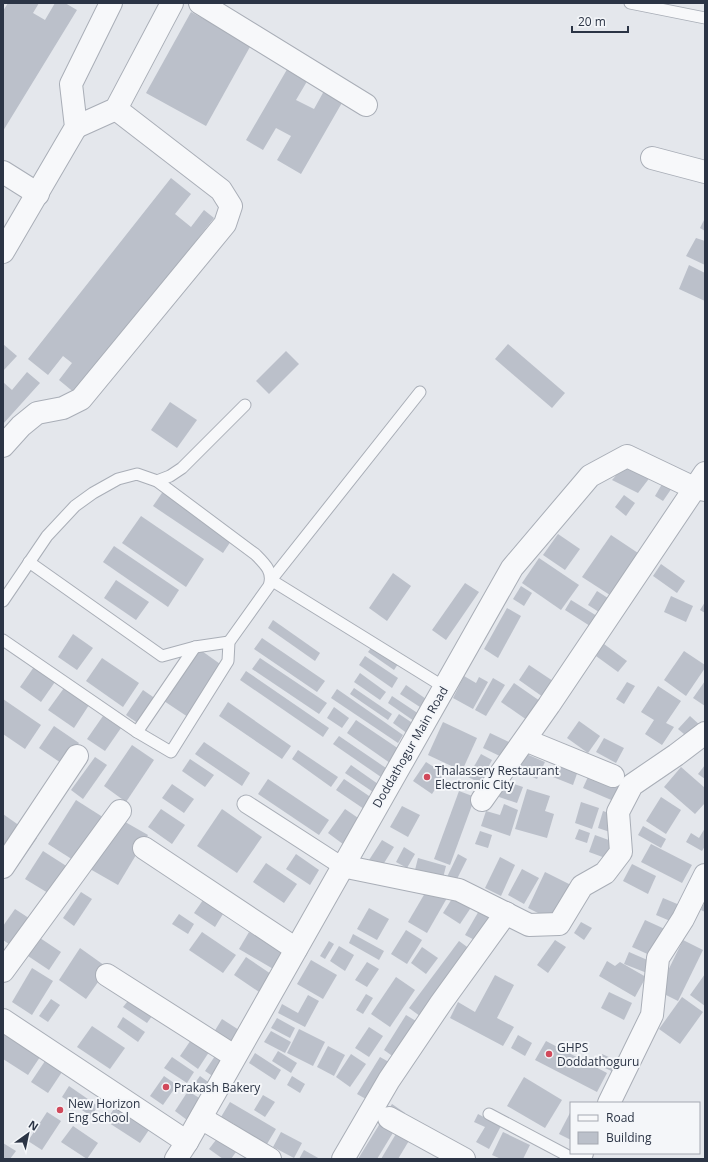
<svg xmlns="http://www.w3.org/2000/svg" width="708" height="1162" font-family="'Open Sans',sans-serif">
	<rect width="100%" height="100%" fill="#e4e7ec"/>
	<!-- building -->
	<g fill="#bbc0ca">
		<polygon points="8,3 39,3 33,13 45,20 55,3 65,3 77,10 3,131 3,11"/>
		<polygon points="191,12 251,45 206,126 146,93"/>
		<polygon points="289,66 309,78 296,100 314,109 324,91 343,101 301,174 277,160 291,136 276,128 263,150 246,140"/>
		<polygon points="171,178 191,194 175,214 191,227 204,210 214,218 76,394 59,380 72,363 63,356 48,375 28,359"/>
		<polygon points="705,218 705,231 700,228"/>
		<polygon points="696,238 705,241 705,265 686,256"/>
		<polygon points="689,265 705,273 705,301 679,289"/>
		<polygon points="3,344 17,356 3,371"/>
		<polygon points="508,344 565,393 552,408 495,359"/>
		<polygon points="286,351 299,364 269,394 256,381"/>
		<polygon points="27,372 40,383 3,424 3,382 12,390"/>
		<polygon points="170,402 197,420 177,448 151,430"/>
		<polygon points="625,465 651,476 638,493 612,480"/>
		<polygon points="665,479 674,485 663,501 655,496"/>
		<polygon points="164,490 233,538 223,553 153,506"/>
		<polygon points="624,495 635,503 626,516 615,507"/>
		<polygon points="141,516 204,559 186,587 122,543"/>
		<polygon points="558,534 580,549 565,570 543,555"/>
		<polygon points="611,535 641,555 613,597 582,577"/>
		<polygon points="114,546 179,590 168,607 103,562"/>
		<polygon points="539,558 579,585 561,610 522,583"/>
		<polygon points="661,564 685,581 677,593 653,576"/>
		<polygon points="393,573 411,586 387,621 369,608"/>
		<polygon points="116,580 149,602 136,620 104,598"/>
		<polygon points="465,583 479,592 446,640 432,630"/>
		<polygon points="521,586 532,593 524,606 513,599"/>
		<polygon points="597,591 611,600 602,614 588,605"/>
		<polygon points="671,596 693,606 686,622 664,612"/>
		<polygon points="571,600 597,616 590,626 565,610"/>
		<polygon points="705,602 705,613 700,610"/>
		<polygon points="507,608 521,616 498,658 484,649"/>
		<polygon points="273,620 320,653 315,661 268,628"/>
		<polygon points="73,634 93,648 77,670 58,657"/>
		<polygon points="262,638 325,681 317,692 254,649"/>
		<polygon points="374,644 400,661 394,670 368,652"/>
		<polygon points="604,644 627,661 618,672 596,656"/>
		<polygon points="199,649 223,666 188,717 164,701"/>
		<polygon points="684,651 705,665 705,668 686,696 664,680"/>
		<polygon points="365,656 398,678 392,688 359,665"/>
		<polygon points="102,658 139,683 123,707 86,681"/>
		<polygon points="260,658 327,703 319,714 252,669"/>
		<polygon points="36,664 57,679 41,702 20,687"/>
		<polygon points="529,665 553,681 543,697 519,680"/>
		<polygon points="246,671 329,728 323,737 240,680"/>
		<polygon points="360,673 386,692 380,700 354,682"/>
		<polygon points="464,676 476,683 479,677 488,682 473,709 453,698"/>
		<polygon points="493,678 505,685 486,716 475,710"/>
		<polygon points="705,681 705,706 693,698"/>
		<polygon points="627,682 635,686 624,704 616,699"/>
		<polygon points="514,683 540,701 527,720 501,702"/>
		<polygon points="406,685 429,701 423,709 400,694"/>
		<polygon points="658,686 681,701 666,723 674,727 662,745 645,734 654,720 641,712"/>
		<polygon points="64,688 89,705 74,728 48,710"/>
		<polygon points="354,688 392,714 388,720 350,694"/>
		<polygon points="337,689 403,735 398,743 331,698"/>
		<polygon points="143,690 156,699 139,724 126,715"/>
		<polygon points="392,696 419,714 414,721 388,703"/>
		<polygon points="3,699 41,725 25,749 3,734"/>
		<polygon points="228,702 291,746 282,759 219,716"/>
		<polygon points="334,707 349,718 342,728 327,718"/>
		<polygon points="399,714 414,724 408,734 393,723"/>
		<polygon points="103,716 121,728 105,751 87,739"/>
		<polygon points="690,716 702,727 691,740 678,729"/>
		<polygon points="356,720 399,749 390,763 347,733"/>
		<polygon points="579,721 600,736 588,753 567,738"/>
		<polygon points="443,722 477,738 462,771 428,755"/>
		<polygon points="54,726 79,743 64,765 39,748"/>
		<polygon points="490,733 513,744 506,759 483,748"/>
		<polygon points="339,736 386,768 381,777 333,744"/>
		<polygon points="604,738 624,748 616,763 596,752"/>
		<polygon points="204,742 250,773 242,786 195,754"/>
		<polygon points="132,745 154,760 126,802 104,786"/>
		<polygon points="298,750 338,777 331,787 292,759"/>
		<polygon points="524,753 545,762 537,779 517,770"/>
		<polygon points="481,754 492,760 480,783 468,777"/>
		<polygon points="95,757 107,765 83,799 71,790"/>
		<polygon points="190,759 214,775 205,787 182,771"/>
		<polygon points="560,760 579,768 573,785 553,777"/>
		<polygon points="426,762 445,774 432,794 413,781"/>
		<polygon points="351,765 378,784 373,792 345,773"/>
		<polygon points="705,765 705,779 698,774"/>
		<polygon points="681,767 705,788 705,803 695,814 664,787"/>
		<polygon points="591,770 624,785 616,802 583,788"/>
		<polygon points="268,779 329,820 319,835 258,794"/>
		<polygon points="344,779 372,798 364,809 336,790"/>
		<polygon points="505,781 523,787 517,803 499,797"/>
		<polygon points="172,784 194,799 184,813 162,798"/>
		<polygon points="527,789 550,796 545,811 554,814 547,838 515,829"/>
		<polygon points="459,791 475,797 450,865 434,859"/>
		<polygon points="661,797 681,810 666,834 646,821"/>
		<polygon points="76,800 109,821 81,865 48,844"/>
		<polygon points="581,802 599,808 592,829 575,823"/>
		<polygon points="504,804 518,810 510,836 481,826 486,811 500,815"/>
		<polygon points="402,806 420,815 408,837 390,827"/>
		<polygon points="161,809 185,825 172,844 148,827"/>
		<polygon points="222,809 262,837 237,873 197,846"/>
		<polygon points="345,809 364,822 347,847 328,833"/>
		<polygon points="603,811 615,815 610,832 598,828"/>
		<polygon points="3,814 37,838 17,867 3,857"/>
		<polygon points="120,819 148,835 118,885 90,869"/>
		<polygon points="643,826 666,839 661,848 638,835"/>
		<polygon points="705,828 705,846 702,851 686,842 691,833 699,838"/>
		<polygon points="579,829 590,833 587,843 575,839"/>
		<polygon points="480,831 492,835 488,848 475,844"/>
		<polygon points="595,835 614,842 608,859 589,852"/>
		<polygon points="382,840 394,847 381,868 369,860"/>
		<polygon points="651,844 692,865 682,883 641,862"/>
		<polygon points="404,847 415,854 407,868 396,862"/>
		<polygon points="43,851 71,869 53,896 25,879"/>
		<polygon points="296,854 319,870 310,885 286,869"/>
		<polygon points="458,854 467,859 456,881 447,877"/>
		<polygon points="500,857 515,865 501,896 485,888"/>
		<polygon points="418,858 446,866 443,878 415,870"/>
		<polygon points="266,863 297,884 284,903 253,882"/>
		<polygon points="632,864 656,876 648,894 623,881"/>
		<polygon points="522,869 539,878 524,904 508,895"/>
		<polygon points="545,872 571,885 554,921 528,908"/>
		<polygon points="428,888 447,898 427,933 408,922"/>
		<polygon points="81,892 92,899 74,926 63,918"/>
		<polygon points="455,894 472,906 460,924 443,913"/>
		<polygon points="663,898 682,906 675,923 656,915"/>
		<polygon points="203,900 223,914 215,927 194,913"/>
		<polygon points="705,901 705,912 701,910"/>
		<polygon points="369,908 389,919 377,940 357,929"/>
		<polygon points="15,909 41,926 22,953 3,940 3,926"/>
		<polygon points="480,909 496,919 482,944 465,935"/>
		<polygon points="179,914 194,924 188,934 172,924"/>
		<polygon points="645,920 667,930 654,957 632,947"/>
		<polygon points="581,922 592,928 584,940 574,933"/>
		<polygon points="406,930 422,940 407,964 391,954"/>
		<polygon points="202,932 236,955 223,973 189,950"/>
		<polygon points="249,932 285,953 275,970 239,949"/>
		<polygon points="353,934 384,951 379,960 349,943"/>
		<polygon points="40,938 61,952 49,970 28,956"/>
		<polygon points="555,940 566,947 548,973 537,965"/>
		<polygon points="683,940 703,950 678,1001 658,991"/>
		<polygon points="329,941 334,944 325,959 320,956"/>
		<polygon points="459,941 474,952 424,1019 409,1008"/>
		<polygon points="339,946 354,955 345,971 330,961"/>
		<polygon points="422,947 438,958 426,974 411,963"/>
		<polygon points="80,948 108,968 86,999 59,980"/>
		<polygon points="629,952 652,962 647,973 624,964"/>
		<polygon points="246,957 274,976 262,994 234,975"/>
		<polygon points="311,960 337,975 323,999 297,984"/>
		<polygon points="607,961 615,966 620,962 646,977 635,997 599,976"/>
		<polygon points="367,962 379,969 367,987 355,980"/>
		<polygon points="32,968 53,981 32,1015 12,1002"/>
		<polygon points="705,974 705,1006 690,995"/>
		<polygon points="495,975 514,985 497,1018 514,1027 503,1046 450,1018 458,1002 475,1012"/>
		<polygon points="396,977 415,990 390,1027 371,1014"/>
		<polygon points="609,992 632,1003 624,1020 601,1008"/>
		<polygon points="366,994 373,998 363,1014 356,1010"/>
		<polygon points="308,995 319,1001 305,1027 278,1013 282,1004 298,1013"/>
		<polygon points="132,996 155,1012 147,1023 123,1007"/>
		<polygon points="682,997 703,1012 680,1044 659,1029"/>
		<polygon points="51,999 60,1005 48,1022 39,1016"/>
		<polygon points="406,1015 421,1024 398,1060 384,1050"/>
		<polygon points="123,1017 145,1032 138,1042 117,1027"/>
		<polygon points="277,1018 295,1028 290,1038 271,1028"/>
		<polygon points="222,1019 239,1030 231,1043 214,1032"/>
		<polygon points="92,1026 125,1048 110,1069 77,1047"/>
		<polygon points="369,1027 383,1036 369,1057 355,1048"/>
		<polygon points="299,1029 325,1042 313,1066 287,1053"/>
		<polygon points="271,1031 291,1042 285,1053 264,1042"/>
		<polygon points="3,1033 42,1054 28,1075 3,1059"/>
		<polygon points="518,1035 532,1043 525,1056 511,1048"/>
		<polygon points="193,1037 211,1049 198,1069 180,1056"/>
		<polygon points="546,1041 607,1073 597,1092 535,1060"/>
		<polygon points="328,1046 345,1055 334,1076 317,1067"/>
		<polygon points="219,1050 231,1058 217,1079 205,1071"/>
		<polygon points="278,1051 297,1063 291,1073 272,1061"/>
		<polygon points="255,1053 281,1070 275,1080 249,1063"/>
		<polygon points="351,1054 366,1064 350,1087 336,1077"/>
		<polygon points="602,1054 620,1062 616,1073 596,1064"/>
		<polygon points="172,1057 194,1072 187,1083 164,1068"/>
		<polygon points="380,1057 396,1066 373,1103 357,1094"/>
		<polygon points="45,1061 62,1072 48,1093 31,1082"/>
		<polygon points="164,1076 177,1085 163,1105 150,1096"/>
		<polygon points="200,1076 211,1084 203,1095 192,1087"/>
		<polygon points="292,1076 305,1084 300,1093 287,1085"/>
		<polygon points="524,1077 562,1100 545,1128 507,1106"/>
		<polygon points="69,1086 98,1106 91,1116 62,1097"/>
		<polygon points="188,1091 201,1099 187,1120 175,1111"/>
		<polygon points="263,1095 275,1102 265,1117 254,1110"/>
		<polygon points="119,1101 153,1124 140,1143 106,1121"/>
		<polygon points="230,1102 276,1129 264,1149 232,1130 234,1124 221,1117"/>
		<polygon points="392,1104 405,1113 377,1159 358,1159"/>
		<polygon points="571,1111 571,1140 559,1134"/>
		<polygon points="47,1112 61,1121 42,1150 28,1141"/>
		<polygon points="478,1114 501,1126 489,1149 476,1142 485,1127 474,1122"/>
		<polygon points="406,1117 419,1124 398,1159 381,1159"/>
		<polygon points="73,1126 98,1143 87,1159 61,1142"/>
		<polygon points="222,1132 241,1145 231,1159 223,1159 209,1149"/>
		<polygon points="281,1132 302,1143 294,1158 273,1147"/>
		<polygon points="503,1132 530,1145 523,1159 501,1159 492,1155"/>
		<polygon points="3,1143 16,1151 10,1159 3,1159"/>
		<polygon points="304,1150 320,1159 299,1159"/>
	</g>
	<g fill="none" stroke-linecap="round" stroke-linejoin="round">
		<defs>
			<g id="service">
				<polyline points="630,3 705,18"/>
				<polyline points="420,392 271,580 444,687"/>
				<polyline points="157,481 170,476 182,468 245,405"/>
				<polyline points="29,562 162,656 195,647 229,642"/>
				<path d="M3,601L47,536L75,506L93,493L118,479L137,474L157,481L255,554C265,564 274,572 269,586L229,642L228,661L171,752L137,732"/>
				<polyline points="3,640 137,732 195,647"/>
				<polyline points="489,1114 574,1159"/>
			</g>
			<polyline id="pedestrian" points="246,804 342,866"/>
			<g id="minor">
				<polyline points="200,3 366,105"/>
				<polyline points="76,127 116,109 172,3"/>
				<polyline points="652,158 705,172"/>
				<polyline points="3,172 38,194"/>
				<polyline points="3,252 76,127 71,84 111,3"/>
				<polyline points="3,446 21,426 37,413 63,408 81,399 225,224 231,206 221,190 116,109"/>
				<polyline points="525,740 613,776"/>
				<polyline points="482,800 549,705 705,473"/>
				<polyline points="144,848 296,949"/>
				<polyline points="342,866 459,890 529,925 559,924 582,886 605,873 621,852 618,812 632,785 676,755 705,733"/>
				<polyline points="3,867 77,756"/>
				<polyline points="3,971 120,811"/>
				<polyline points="107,975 234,1056"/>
				<polyline points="609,1103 652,1015 658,958 683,919 705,875"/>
				<polyline points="201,1118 270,1159"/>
				<polyline points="389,1118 464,1159"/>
				<polyline points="176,1159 187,1142"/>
				<polyline points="343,1159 389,1080 441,1003 506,913"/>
				<polyline points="579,1159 582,1153"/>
			</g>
			<polyline id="tertiary" points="3,1020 187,1142 512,568 590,476 627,456 694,488 705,490"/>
		</defs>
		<!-- service casing -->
		<use href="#service" stroke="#a9aeb7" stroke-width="13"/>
		<!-- pedestrian casing -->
		<use href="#pedestrian" stroke="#a9aeb7" stroke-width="19"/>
		<!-- minor casing -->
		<use href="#minor" stroke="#a9aeb7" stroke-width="24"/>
		<!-- tertiary casing -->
		<use href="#tertiary" stroke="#a9aeb7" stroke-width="24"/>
		<!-- service -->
		<use href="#service" stroke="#f7f8fa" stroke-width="11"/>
		<!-- pedestrian -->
		<use href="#pedestrian" stroke="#f7f8fa" stroke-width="17"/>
		<!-- minor -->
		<use href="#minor" stroke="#f7f8fa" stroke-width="22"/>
		<!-- tertiary -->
		<use href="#tertiary" stroke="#f7f8fa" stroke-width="22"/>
	</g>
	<!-- markers -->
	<g fill="#d1495b" stroke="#f4f6f9" stroke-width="1.5">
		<circle cx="427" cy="777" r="4"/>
		<circle cx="549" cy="1054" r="4"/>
		<circle cx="166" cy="1087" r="4"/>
		<circle cx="60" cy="1110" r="4"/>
	</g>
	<g text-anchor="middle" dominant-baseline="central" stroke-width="4" stroke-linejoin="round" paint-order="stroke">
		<!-- street labels -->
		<g font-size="12" fill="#2b3445" stroke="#f4f6f9">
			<text transform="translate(410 747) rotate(-60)">Doddathogur Main Road</text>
		</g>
		<!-- poi labels -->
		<g font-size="12" fill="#2b3445" stroke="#f4f6f9" text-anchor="start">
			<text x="435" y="770">Thalassery Restaurant<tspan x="435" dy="14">Electronic City</tspan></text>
			<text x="557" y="1047">GHPS<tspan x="557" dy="14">Doddathoguru</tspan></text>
			<text x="174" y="1087">Prakash Bakery</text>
			<text x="68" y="1103">New Horizon<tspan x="68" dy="14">Eng School</tspan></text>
		</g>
	</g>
	<!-- border -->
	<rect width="708" height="1162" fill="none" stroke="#2b3445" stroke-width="8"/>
	<!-- legend -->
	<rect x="570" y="1102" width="130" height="52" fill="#f4f6f9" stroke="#a4a8b1"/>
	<rect x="578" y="1115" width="20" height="6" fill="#f7f8fa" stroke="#a4a8b1"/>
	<text x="606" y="1122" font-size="12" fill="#2b3445">Road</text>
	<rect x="578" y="1132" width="20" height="12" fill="#bbc0ca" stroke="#a4a8b1"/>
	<text x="606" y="1142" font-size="12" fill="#2b3445">Building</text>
	<!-- north arrow -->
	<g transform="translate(28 1134) rotate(33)" stroke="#f4f6f9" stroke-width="3" paint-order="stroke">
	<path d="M0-3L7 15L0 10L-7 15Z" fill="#2b3445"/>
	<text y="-6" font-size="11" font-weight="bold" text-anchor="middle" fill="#2b3445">N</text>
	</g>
	<!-- scale -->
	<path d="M572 26v6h56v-6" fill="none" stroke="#2b3445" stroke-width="2"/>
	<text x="578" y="26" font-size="12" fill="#2b3445" stroke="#f4f6f9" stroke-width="3" paint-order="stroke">20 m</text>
</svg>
